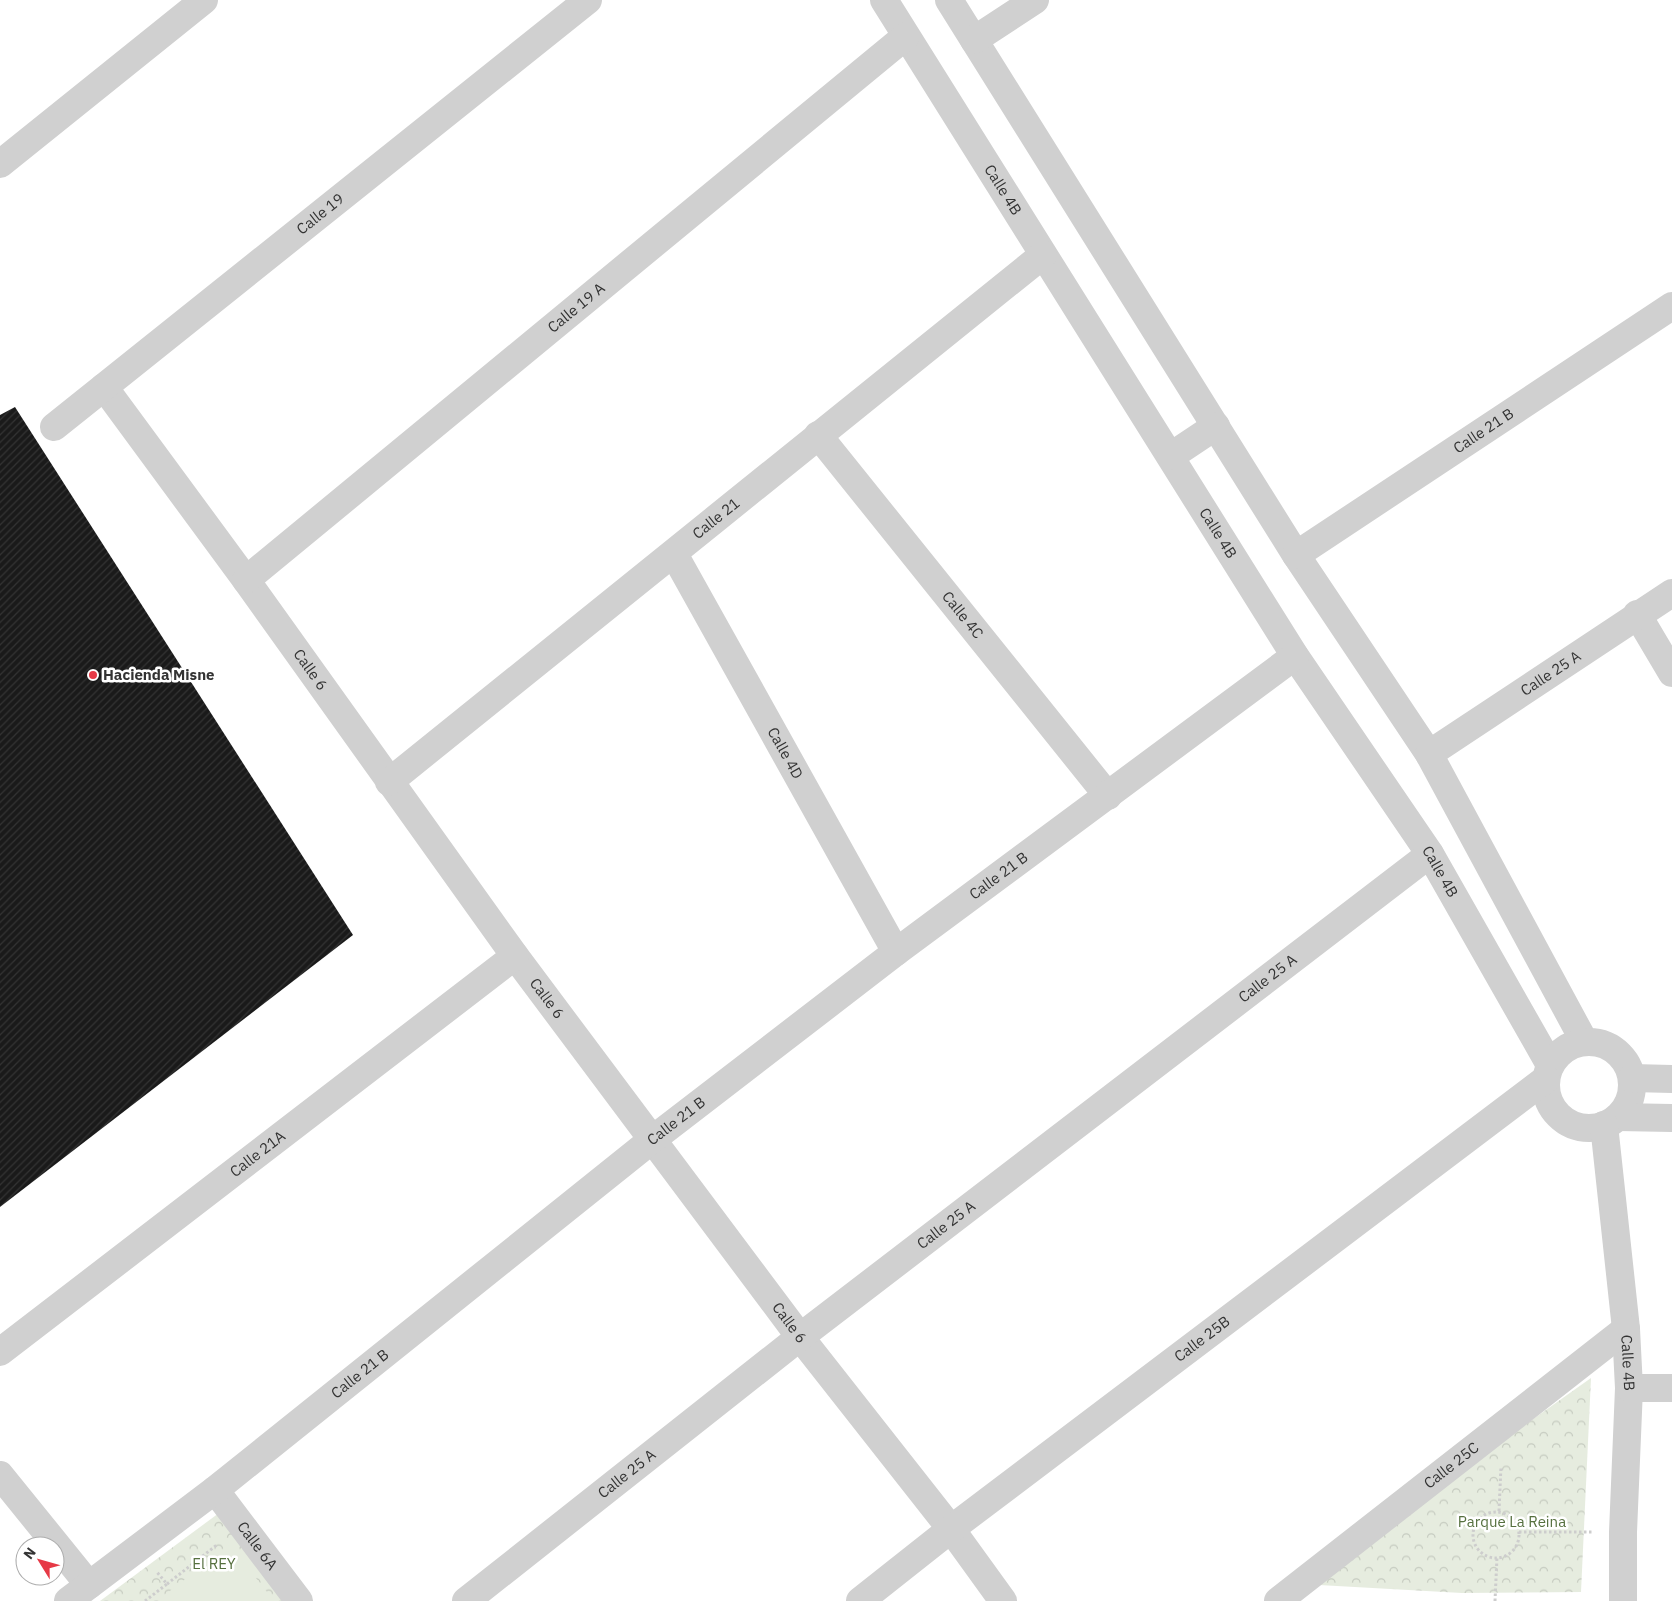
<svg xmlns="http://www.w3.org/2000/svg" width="1672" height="1601" viewBox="0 0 1672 1601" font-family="'IBM Plex Sans',sans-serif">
  <defs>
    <pattern id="park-crowns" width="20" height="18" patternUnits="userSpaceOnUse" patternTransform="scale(1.25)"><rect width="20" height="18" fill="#e6ecdf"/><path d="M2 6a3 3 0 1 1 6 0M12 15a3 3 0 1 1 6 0" fill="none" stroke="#c6cbc0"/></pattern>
    <pattern id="building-hatch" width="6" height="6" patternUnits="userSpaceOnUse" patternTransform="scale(1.25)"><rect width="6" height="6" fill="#1a1a1a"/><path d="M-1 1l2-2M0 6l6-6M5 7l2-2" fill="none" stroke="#333"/></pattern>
  </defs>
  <rect width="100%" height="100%" fill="#fff"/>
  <g fill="url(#park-crowns)">
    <path d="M1591,1378L1581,1592L1462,1593L1319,1585L1502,1441Z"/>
    <path d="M219,1513L290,1601H100Z"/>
  </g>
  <path fill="#e6ecdf" d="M230,1545L274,1601H165L162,1597Z"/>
  <path fill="url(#building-hatch)" d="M15,407L353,935L0,1207V415Z"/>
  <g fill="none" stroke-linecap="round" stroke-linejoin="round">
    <g stroke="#cdcdcd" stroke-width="3" stroke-dasharray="2.5 2.5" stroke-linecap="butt">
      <path d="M1499,1511L1501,1466"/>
      <circle cx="1496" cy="1535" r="23"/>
      <path d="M1519,1532H1594"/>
      <path d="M167,1584L218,1544"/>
      <path d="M145,1601L167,1584L156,1571"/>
      <path d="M1495,1601L1497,1557"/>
    </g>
    <g stroke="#d0d0d0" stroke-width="28">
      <path id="s1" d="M884,0L1295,656L1430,854L1550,1065"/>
      <path d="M949,0L1296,555L1429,754L1584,1041"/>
      <path d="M974,40L1035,0"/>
      <path d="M0,164L204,0"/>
      <path id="s2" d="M104,387L246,580L515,956L800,1337L951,1529L1003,1601"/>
      <path id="s3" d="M54,427L588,0"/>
      <path id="s4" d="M818,435L1108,796"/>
      <path d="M1171,456L1216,426"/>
      <path id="s5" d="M674,554L896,952"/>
      <path id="s6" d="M1296,555L1672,306"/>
      <path id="s7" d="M246,580L906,36"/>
      <path d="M1637,614L1672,673"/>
      <path id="s8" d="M1429,754L1672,593"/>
      <path id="s9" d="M389,782C608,607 824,430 1043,255"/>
      <circle cx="1589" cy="1085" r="43"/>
      <path d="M1632,1078L1672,1079"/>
      <path d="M1618,1117L1672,1118"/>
      <path id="s10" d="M1604,1125L1626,1329L1629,1388L1623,1532V1601"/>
      <path id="s11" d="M0,1352L515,956"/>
      <path d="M1629,1388H1672"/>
      <path d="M0,1475L89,1585"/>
      <path id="s12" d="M215,1490L299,1601"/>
      <path id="s13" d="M68,1601L215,1490L653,1139L896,952L1295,656"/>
      <path id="s14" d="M466,1601L800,1337L1430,854"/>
      <path id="s15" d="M860,1601L951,1529L1546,1079"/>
      <path id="s16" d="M1278,1601L1626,1329"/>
    </g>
  </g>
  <circle fill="#e63946" stroke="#fff" stroke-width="2" cx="93" cy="675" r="5"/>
  <g text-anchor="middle" stroke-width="5" stroke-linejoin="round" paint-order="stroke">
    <g font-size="15" fill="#333" stroke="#fff">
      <text dy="5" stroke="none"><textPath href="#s1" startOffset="224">Calle 4B</textPath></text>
      <text dy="5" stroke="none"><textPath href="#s3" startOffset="341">Calle 19</textPath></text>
      <text dy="5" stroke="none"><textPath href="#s7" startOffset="428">Calle 19 A</textPath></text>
      <text dy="5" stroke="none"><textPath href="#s6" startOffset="225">Calle 21 B</textPath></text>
      <text dy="5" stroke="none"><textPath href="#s9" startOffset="420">Calle 21</textPath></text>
      <text dy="5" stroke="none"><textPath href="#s1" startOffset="629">Calle 4B</textPath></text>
      <text dy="5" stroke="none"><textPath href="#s4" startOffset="231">Calle 4C</textPath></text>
      <text dy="5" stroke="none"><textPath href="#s2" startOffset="350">Calle 6</textPath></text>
      <text dy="5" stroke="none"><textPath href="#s8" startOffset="146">Calle 25 A</textPath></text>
      <text dy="5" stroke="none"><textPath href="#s5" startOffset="228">Calle 4D</textPath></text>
      <text dy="5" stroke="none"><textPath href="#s1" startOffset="1034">Calle 4B</textPath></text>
      <text dy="5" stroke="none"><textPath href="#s13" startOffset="1180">Calle 21 B</textPath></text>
      <text dy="5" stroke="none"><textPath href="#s14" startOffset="1015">Calle 25 A</textPath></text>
      <text dy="5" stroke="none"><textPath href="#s2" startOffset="755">Calle 6</textPath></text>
      <text dy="5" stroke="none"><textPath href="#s13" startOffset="775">Calle 21 B</textPath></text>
      <text dy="5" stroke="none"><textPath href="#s11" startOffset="325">Calle 21A</textPath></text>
      <text dy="5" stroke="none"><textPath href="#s14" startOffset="610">Calle 25 A</textPath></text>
      <text dy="5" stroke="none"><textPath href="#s2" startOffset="1160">Calle 6</textPath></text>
      <text dy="5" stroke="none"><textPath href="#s15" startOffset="431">Calle 25B</textPath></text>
      <text dy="5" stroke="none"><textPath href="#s10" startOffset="239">Calle 4B</textPath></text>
      <text dy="5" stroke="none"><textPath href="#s13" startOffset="370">Calle 21 B</textPath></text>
      <text dy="5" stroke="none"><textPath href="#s16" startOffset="220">Calle 25C</textPath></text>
      <text dy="5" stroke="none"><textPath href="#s14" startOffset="205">Calle 25 A</textPath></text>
      <text dy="5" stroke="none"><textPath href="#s12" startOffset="70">Calle 6A</textPath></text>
    </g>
    <g font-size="15" font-weight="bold" fill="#333" stroke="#fff" text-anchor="start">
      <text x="103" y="680">Hacienda Misne</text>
    </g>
    <g font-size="15" fill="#56703f" stroke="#fff">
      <text x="1512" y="1527">Parque La Reina</text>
      <text x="214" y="1569">El REY</text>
    </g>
  </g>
  <g transform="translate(40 1561) rotate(307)"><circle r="24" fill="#ffffff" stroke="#adadad"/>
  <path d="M0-4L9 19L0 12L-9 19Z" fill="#e63946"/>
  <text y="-8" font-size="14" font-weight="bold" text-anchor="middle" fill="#333333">N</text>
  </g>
</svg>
